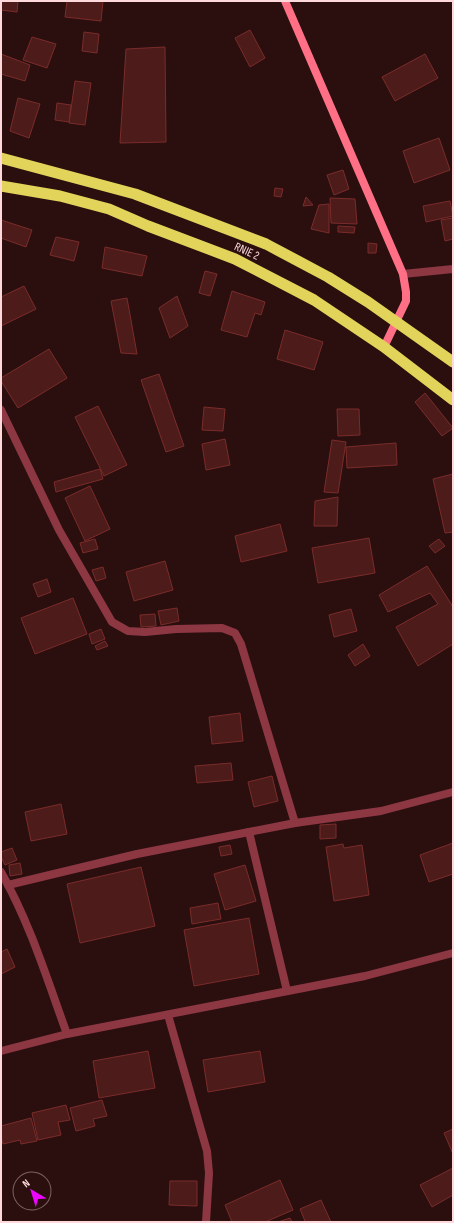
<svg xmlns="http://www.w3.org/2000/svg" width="454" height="1223" viewBox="0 0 454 1223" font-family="'Sofia Sans Condensed',sans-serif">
  <rect width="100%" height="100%" fill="#2b0f0f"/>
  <g fill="#4d1b1a" stroke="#7a2c2a">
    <path d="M1,1H18L17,12L1,10Z"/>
    <path d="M67,1H103L101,21L65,17Z"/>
    <path d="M250,30L265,58L250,67L235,38Z"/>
    <path d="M84,32L99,34L97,53L82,51Z"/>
    <path d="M32,37L56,44L47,68L23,60Z"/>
    <path d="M165,47L166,142L120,143L126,49Z"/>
    <path d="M1,54L30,65L25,81L1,74Z"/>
    <path d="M425,54L438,78L395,101L382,77Z"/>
    <path d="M75,81L91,83L85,125L69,123Z"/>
    <path d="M18,98L40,104L29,138L10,131Z"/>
    <path d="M57,103L71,105L69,122L55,120Z"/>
    <path d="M439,138L450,170L414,183L403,151Z"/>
    <path d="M343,170L349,189L334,195L327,175Z"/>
    <path d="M275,188L283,189L281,197L274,196Z"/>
    <path d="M306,197L313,205L303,206Z"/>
    <path d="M330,198L355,199L357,224L331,223Z"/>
    <path d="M450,201L453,216L426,222L423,206Z"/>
    <path d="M329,204V233L311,229L319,205Z"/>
    <path d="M453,218V239L445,241L441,220Z"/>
    <path d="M1,220L32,230L26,247L1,238Z"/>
    <path d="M338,226L355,227L354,233L338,232Z"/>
    <path d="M56,237L79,242L74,261L50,255Z"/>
    <path d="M368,243L377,244L376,253H368Z"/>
    <path d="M105,247L147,256L142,276L102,268Z"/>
    <path d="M205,271L217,274L210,296L199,293Z"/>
    <path d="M24,286L36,309L1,326V297Z"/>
    <path d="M232,291L265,302L261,315L255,313L247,337L221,330Z"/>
    <path d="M177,296L188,326L170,338L159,308Z"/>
    <path d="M127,298L137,354L121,353L111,301Z"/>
    <path d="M285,330L323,342L314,370L277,359Z"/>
    <path d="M49,349L67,378L18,408L1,381V378Z"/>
    <path d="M159,374L184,446L166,452L141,380Z"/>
    <path d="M425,393L453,428L442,436L415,402Z"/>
    <path d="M98,406L127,465L104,476L75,417Z"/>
    <path d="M204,407L225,409L223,431L202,430Z"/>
    <path d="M337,409H359L360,435L338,436Z"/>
    <path d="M225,439L230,465L206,470L202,444Z"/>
    <path d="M332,440L346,442L338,493L324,492Z"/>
    <path d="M396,443L397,465L347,468L346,447Z"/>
    <path d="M100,469L103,479L56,492L54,482Z"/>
    <path d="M453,474V532L445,533L433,479Z"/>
    <path d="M90,486L110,529L85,541L65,498Z"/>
    <path d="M338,497L337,526H314L315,501Z"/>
    <path d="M280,524L287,551L241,562L235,536Z"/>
    <path d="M369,538L375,573L318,583L312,548Z"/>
    <path d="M95,539L98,549L83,553L80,543Z"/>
    <path d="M439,539L445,546L435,553L429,546Z"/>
    <path d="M165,561L173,590L134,601L126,572Z"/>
    <path d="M427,566L453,607V644L418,666L396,627L438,604L430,593L388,612L379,595Z"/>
    <path d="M103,567L106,578L96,581L92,570Z"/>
    <path d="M47,579L51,592L38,597L33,584Z"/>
    <path d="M73,598L87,634L35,654L21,618Z"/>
    <path d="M177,608L179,621L161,625L158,611Z"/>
    <path d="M351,609L357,631L334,637L329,615Z"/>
    <path d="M155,614L156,626L141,627L140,615Z"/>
    <path d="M101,629L105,639L92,644L89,634Z"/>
    <path d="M105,641L108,646L97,650L95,646Z"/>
    <path d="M363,644L370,656L355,666L348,655Z"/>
    <path d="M240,713L243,741L212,744L209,717Z"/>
    <path d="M231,763L233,780L197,783L195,766Z"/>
    <path d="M272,776L278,801L254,807L248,782Z"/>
    <path d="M61,804L67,834L31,841L25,812Z"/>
    <path d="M336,824V838L320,839V825Z"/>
    <path d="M453,843V874L429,882L420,855Z"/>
    <path d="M343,844L344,848L362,845L369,895L334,901L326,847Z"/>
    <path d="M230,845L232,854L221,856L219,847Z"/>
    <path d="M12,848L17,860L5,865L1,857V852Z"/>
    <path d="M20,863L22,874L10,876L9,865Z"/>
    <path d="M245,865L256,901L225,910L214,874Z"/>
    <path d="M141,867L155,926L80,943L67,884Z"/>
    <path d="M218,903L221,919L192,924L190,908Z"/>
    <path d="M249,918L259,974L194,986L184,930Z"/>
    <path d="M7,949L15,967L1,974V952Z"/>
    <path d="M148,1051L155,1088L99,1098L93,1061Z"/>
    <path d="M260,1051L265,1082L208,1092L203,1060Z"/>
    <path d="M102,1100L107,1116L93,1119L95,1126L76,1131L70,1108Z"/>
    <path d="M66,1105L70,1120L58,1122L61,1135L38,1140L32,1113Z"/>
    <path d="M31,1118L37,1141L21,1144L20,1140L3,1144L1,1136V1126Z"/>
    <path d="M453,1129V1154L444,1133Z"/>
    <path d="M453,1168V1195L432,1207L420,1185Z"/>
    <path d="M280,1180L293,1210L265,1222H232L225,1205Z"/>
    <path d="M170,1181H197V1206L169,1205Z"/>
    <path d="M321,1200L331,1222H302L305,1221L300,1209Z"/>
    <path d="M290,1218L292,1222H278Z"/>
  </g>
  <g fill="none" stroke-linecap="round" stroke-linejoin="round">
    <g stroke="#8d3743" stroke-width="8">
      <path d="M403,274L453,269"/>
      <path d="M1,410L59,530L112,622L128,631L145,632L176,629L222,628L235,633L241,644L295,823"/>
      <path d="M249,832L287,991"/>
      <path d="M1,872C30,923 47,979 67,1034"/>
      <path d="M8,885L137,854L249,832L295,823L381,811L453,792"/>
      <path d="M168,1015L207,1151L209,1173L206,1222"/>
      <path d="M1,1051L67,1034L365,976L453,953"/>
    </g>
    <path stroke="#ff7086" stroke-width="8" d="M285,1L403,274L406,292V301L384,347"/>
    <g stroke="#e2d35a" stroke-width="11">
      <path d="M1,158L135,194L266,244L328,277L368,302L453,362"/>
      <path d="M1,186L60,196L109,209L148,226L235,259L314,300L384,347L453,400"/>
    </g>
  </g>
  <g text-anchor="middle" stroke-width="3.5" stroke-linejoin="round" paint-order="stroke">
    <g font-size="12" fill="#ffd9db" stroke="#2b0f0f">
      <text transform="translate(247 251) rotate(25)" y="4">RNIE 2</text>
    </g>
  </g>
  <rect width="454" height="1223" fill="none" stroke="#ffd9db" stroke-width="4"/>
  <g transform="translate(32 1191) rotate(322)"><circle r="19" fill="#2b0f0f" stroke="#806061"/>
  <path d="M0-3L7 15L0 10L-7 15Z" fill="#ec05ff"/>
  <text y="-6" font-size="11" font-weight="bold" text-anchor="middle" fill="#ffd9db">N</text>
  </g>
</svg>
